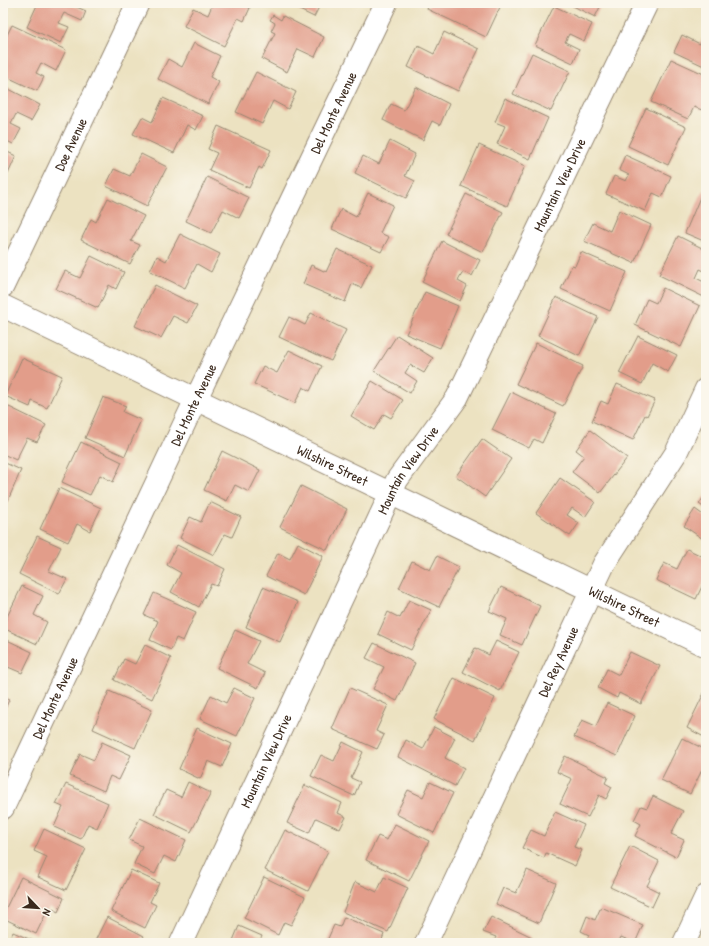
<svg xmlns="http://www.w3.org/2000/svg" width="709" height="946" viewBox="0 0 709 946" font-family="'Patrick Hand',sans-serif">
  <rect width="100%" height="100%" fill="#fbf7ec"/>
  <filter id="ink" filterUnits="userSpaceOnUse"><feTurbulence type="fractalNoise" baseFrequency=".025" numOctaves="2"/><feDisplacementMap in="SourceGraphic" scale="8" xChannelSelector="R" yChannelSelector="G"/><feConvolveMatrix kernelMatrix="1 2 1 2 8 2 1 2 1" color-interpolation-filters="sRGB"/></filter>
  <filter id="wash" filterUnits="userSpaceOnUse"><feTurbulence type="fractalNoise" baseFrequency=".012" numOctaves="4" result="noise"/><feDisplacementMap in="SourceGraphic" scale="16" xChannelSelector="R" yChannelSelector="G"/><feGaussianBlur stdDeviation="0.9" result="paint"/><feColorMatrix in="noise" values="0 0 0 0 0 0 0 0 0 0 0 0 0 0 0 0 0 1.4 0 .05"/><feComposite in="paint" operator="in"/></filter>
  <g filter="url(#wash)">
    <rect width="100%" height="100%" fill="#ece2c1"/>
    <g id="blocks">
      <g fill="#e29d8a">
        <path d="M38,3H73L72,5L86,11L82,21L64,13L59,23L69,27L61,43L27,27Z"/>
        <path d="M213,3H240L250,8L244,21L238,18L224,46L184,26L193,8L208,15Z"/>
        <path d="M285,3H321L314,17Z"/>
        <path d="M430,3H496L501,5L486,37L427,9Z"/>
        <path d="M567,3H602L595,17Z"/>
        <path d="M554,6L592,24L584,41L569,34L565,42L579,49L573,63L535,45Z"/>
        <path d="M273,15L281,20L283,16L324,37L315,57L298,49L287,72L262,59L275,33L271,31L275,23L270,20Z"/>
        <path d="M12,25L66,50L56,71L41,63L36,73L44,77L37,91L3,75V43Z"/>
        <path d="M706,31V67L674,52L682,35L700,44Z"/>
        <path d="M444,32L479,49L458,91L408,67L418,46L434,54Z"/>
        <path d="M194,43L220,56L210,77L219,82L208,104L158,79L168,59L182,67Z"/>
        <path d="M532,53L570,71L551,111L513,94Z"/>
        <path d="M671,59L706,75V101L702,110L694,107L688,119L651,102Z"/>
        <path d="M256,72L296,92L288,109L273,101L262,124L236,112Z"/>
        <path d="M3,86L40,105L31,121L16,114L11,124L21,129L13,144L3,139Z"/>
        <path d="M416,87L449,104L440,125L432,121L423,140L383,120L391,104L404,110Z"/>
        <path d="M163,98L203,116L196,130L187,125L174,153L133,134L142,117L152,122Z"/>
        <path d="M505,98L548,118L530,159L497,144L505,126L495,122Z"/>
        <path d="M646,108L686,127L668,165L628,146Z"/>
        <path d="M218,126L271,150L262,169L259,167L249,188L209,170L217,153L208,149Z"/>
        <path d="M390,141L415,154L405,176L415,181L406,198L355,173L363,156L379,164Z"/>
        <path d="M479,145L525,166L507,206L461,186Z"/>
        <path d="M3,150L16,156L8,174L3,172Z"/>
        <path d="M141,154L167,167L147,206L106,186L114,169L130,176Z"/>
        <path d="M625,155L671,176L662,197L653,193L645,211L606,194L614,176L626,181L629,175L619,170Z"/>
        <path d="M207,177L249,198L239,218L223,210L211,233L186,221Z"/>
        <path d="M703,190L706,192V242L685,233Z"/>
        <path d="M368,193L393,205L380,233L389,237L381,252L332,229L341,209L356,217Z"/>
        <path d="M466,194L503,212L483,252L446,234Z"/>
        <path d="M108,198L144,216L131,241L140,245L130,264L81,240L91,219L96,222Z"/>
        <path d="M619,210L651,225L634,263L584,241L593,223L610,231Z"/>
        <path d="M180,234L220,254L211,272L197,264L185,288L150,271L157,256L166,261Z"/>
        <path d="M678,236L706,250V272L700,269L696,278L706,283V298L659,275Z"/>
        <path d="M442,241L480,260L472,276L463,272L458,281L467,286L460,301L422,282Z"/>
        <path d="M337,249L372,265L361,288L352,284L345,302L303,284L311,265L326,272Z"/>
        <path d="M581,252L627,272L610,311L561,289L572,265L575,266Z"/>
        <path d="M91,256L124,272L116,289L109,285L98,308L56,289L65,271L80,278Z"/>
        <path d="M155,285L197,306L188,323L173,316L161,338L135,326Z"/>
        <path d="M663,288L700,306L681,347L635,325L647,299L656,303Z"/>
        <path d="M425,292L458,306L440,348L406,334Z"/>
        <path d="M556,297L598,317L579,356L538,336Z"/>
        <path d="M311,313L346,330L331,361L279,337L289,317L305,325Z"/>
        <path d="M397,335L433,358L424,373L410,365L405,373L417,381L410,393L374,371Z"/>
        <path d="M638,336L677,355L668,372L652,363L642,384L619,373Z"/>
        <path d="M536,343L583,366L563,406L516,384Z"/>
        <path d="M289,350L322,366L310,391L303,387L295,403L254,384L263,366L277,373Z"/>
        <path d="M22,358L62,376L47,408L32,401L30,407L5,396Z"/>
        <path d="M372,381L403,400L391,418L384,414L374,430L351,416Z"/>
        <path d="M617,384L655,400L647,416L645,415L633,440L592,421L601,401L608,404Z"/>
        <path d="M511,392L556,414L542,443L534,439L529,448L492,430Z"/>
        <path d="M103,397L126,406L123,412L141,420L125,456L85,438Z"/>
        <path d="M3,404L46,425L37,442L27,438L16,460L3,454Z"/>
        <path d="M590,430L627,458L600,493L572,472L584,456L576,450Z"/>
        <path d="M482,439L511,459L485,497L456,476Z"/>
        <path d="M81,442L122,462L113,482L100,475L90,495L62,482Z"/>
        <path d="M222,451L260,470L249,492L235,485L227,501L204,490Z"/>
        <path d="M3,462L21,470L3,512Z"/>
        <path d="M560,478L595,502L585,517L572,508L567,515L579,523L570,536L536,513Z"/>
        <path d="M301,486L347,509L327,550L280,527Z"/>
        <path d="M59,488L101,508L90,531L77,524L68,542L40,529Z"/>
        <path d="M706,494V509L699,504Z"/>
        <path d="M210,502L241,517L232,537L225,534L214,555L180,538L190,517L201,522Z"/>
        <path d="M695,509L706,517V541L684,526Z"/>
        <path d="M37,536L61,547L49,571L67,579L59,594L19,574Z"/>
        <path d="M298,543L323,556L304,595L266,576L278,553L290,559Z"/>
        <path d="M177,545L225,569L217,586L211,584L199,607L171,592L181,573L167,565Z"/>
        <path d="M687,549L706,558V578L696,599L656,580L664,563L677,569Z"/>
        <path d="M437,556L459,567L439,607L399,588L412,561L430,570Z"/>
        <path d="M22,586L43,596L34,615L47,622L37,644L3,628V625Z"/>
        <path d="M263,587L298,602L280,642L246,627Z"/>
        <path d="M501,587L540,606L522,645L500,635L507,619L489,611Z"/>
        <path d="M154,593L196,612L183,641L176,638L171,650L150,640L158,621L144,615Z"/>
        <path d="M409,600L431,610L411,650L378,634L388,612L400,618Z"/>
        <path d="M235,630L259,641L247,664L265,673L258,688L217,668Z"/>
        <path d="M3,638L32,652L22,673L8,667L3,676Z"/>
        <path d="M496,641L519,652L500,691L463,672L475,648L489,655Z"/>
        <path d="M374,643L415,663L397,701L373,689L384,667L366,658Z"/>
        <path d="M145,645L171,658L152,699L114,680L124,659L135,664Z"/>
        <path d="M630,652L660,666L641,704L619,693L617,698L598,688L607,669L619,675Z"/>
        <path d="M454,678L495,698L475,740L434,719Z"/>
        <path d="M234,688L255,698L237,736L200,719L211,695L226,703Z"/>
        <path d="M350,688L388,705L376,731L384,735L377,749L332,729Z"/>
        <path d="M706,689V738L687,728Z"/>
        <path d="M109,691L152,710L135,748L93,729Z"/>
        <path d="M3,697L9,700L3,713Z"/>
        <path d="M607,703L635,716L617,756L574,737L582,720L596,726Z"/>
        <path d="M434,727L455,738L445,758L464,768L455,786L398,757L406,740L423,749Z"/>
        <path d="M197,728L232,744L222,767L208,761L200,779L179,769Z"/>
        <path d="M682,738L706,750V772L702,770L690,794L661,780Z"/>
        <path d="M102,742L131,755L119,780L110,776L104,791L70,776L80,754L94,760Z"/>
        <path d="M343,742L363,752L351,778L360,782L354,796L311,776L321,755L334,761Z"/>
        <path d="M565,756L608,777L605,783L612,787L606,799L599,795L588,817L560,804L572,779L557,772Z"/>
        <path d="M188,782L211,793L191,832L154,814L166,790L181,797Z"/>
        <path d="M430,782L453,793L434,833L396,814L408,790L423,797Z"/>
        <path d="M66,784L108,803L97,828L88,824L81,839L54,827L63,807L56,804Z"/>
        <path d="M305,785L342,803L338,813L346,817L340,829L316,818L309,833L287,823Z"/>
        <path d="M653,796L683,811L671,834L684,840L676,857L635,836L641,824L634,820L641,806L647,808Z"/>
        <path d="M555,812L584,825L574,847L582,850L575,866L546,853L544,858L522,848L531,830L544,836Z"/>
        <path d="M140,818L186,840L176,862L164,856L155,874L134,864L142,846L129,840Z"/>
        <path d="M395,824L429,841L409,881L366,860L378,836L387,840Z"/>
        <path d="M44,829L86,849L66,890L38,877L47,857L34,851Z"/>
        <path d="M285,830L328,851L308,891L265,870Z"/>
        <path d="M630,846L659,861L647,886L659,892L652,907L610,887Z"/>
        <path d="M131,870L159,883L150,902L156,905L145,928L111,911Z"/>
        <path d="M527,870L556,883L539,923L496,904L503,888L516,893Z"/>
        <path d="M21,877L64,898L58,912L49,907L36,934L3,918V914Z"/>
        <path d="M264,877L305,897L291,925L284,922L278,935L244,918Z"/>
        <path d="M384,877L408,888L388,932L343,912L355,882L377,892Z"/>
        <path d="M601,907L643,925L635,943L621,937L618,943H585L589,935L581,931L587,916L595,920Z"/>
        <path d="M107,917L144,936L140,943H94Z"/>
        <path d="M344,917L384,934L381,943H326L334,925L340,927Z"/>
        <path d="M491,917L532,937L529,943H493L496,937L483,932Z"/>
        <path d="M239,926L262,936L259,943H232Z"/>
        <path d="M13,932L38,943H8Z"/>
      </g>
    </g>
  </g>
  <g filter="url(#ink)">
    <use href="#blocks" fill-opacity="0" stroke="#948670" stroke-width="1"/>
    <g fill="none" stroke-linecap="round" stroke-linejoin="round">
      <g stroke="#948670" stroke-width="24">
        <g id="minor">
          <path id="s1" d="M3,286L138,3"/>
          <path id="s2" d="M3,306L706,646"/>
          <path id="s3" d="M3,808L196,399L386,3"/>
          <path id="s4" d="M181,943L397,480L457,398L647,3"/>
          <path id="s5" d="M426,943L604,564L676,453L706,389"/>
          <path d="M684,943L706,896"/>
        </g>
      </g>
      <use href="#minor" stroke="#fff" stroke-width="22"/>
    </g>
  </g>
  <g text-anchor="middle" stroke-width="3" stroke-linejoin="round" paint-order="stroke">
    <g font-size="14" fill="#3b2a1e" stroke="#fbf7ec">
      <text dy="5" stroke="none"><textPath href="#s3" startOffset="770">Del Monte Avenue</textPath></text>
      <text dy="5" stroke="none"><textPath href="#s1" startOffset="157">Doe Avenue</textPath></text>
      <text dy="5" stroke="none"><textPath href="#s4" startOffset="849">Mountain View Drive</textPath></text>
      <text dy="5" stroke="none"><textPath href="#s3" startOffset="446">Del Monte Avenue</textPath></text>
      <text dy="5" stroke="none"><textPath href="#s2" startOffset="366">Wilshire Street</textPath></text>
      <text dy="5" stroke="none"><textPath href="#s4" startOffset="525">Mountain View Drive</textPath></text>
      <text dy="5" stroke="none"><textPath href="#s2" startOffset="690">Wilshire Street</textPath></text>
      <text dy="5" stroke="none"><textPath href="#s5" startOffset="311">Del Rey Avenue</textPath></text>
      <text dy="5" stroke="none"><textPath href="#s3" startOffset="122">Del Monte Avenue</textPath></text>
      <text dy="5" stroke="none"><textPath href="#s4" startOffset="201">Mountain View Drive</textPath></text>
    </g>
  </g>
  <rect width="709" height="946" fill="none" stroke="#fbf7ec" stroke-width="16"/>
  <g transform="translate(38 908) rotate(115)" stroke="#fbf7ec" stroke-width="3" paint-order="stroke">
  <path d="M0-3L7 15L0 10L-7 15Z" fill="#3b2a1e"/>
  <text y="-6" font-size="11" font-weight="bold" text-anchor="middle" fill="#3b2a1e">N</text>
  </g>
</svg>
